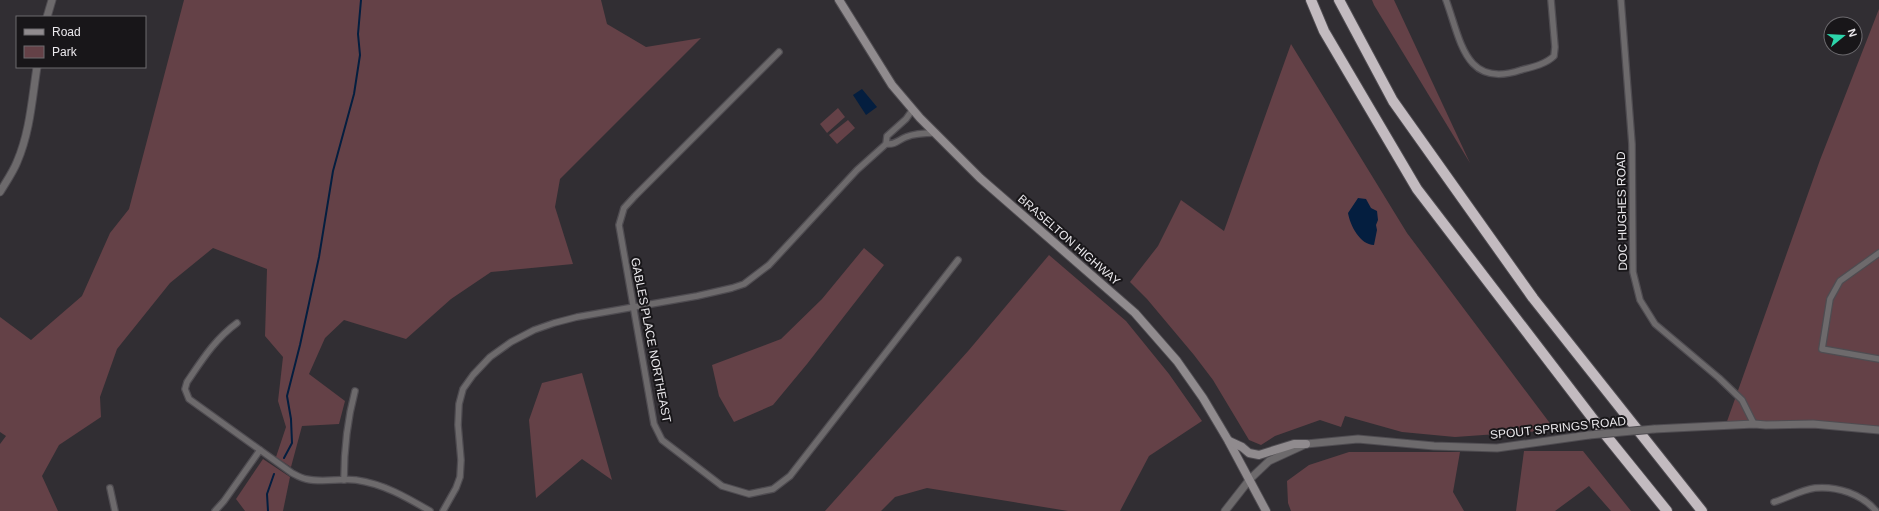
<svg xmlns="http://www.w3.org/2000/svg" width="1879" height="511" viewBox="0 0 1879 511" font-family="Arial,sans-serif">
  <rect width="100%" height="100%" fill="#312e33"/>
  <g fill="#644147">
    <path d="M184,0H601L607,24L646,47L701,38L560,179L555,207L573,264L491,272L451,299L406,339L344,320L325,338L309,374L345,401L339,424L302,426L291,467L276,457L286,427L278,401L283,357L265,336L267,269L213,248L170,283L117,349L100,397L101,417L59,445L42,476L58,511H0V444L6,436L0,432V317L31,340L82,296L110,233L129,209Z"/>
    <path d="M1372,0H1394L1470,163L1374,5Z"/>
    <path d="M1879,9V431L1854,429L1725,427L1820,160Z"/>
    <path d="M1291,44L1407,233L1555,430L1455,437L1402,432L1345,416L1341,427L1320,420L1275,436L1261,445L1249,440L1213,380L1194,355L1147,299L1130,282L1158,246L1181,200L1224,231Z"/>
    <path d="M838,108L845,117L827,133L820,124Z"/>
    <path d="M848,120L855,128L837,144L829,135Z"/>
    <path d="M864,248L884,265L807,364L773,405L734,422L719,396L712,365L781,339L822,299Z"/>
    <path d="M1049,255L1126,321L1169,374L1202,421L1149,456L1120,511H1068L927,488L895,497L881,511H825L969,350Z"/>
    <path d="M582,373L612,480L582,459L536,498L529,420L542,383Z"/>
    <path d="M1524,451H1583L1631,511H1611L1589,486L1555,511H1516Z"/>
    <path d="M1349,452H1460L1453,492L1464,511H1291L1288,503L1287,481L1309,465Z"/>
    <path d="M263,459L290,477L283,511H245L236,499Z"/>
  </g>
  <g fill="#041e3f">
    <path d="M862,89L877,107L866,115L853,95Z"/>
    <path d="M1358,198L1366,199L1371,208L1377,211L1378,220L1376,225L1377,230L1374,245C1360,245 1350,225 1348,213Z"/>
  </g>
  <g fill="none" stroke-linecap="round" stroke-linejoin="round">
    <g stroke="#041e3f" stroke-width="2">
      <path d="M284,458L292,443L291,419L287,396L300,345L319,257L333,171L354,94L360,55L358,34L361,0"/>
      <path d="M268,511L267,494L274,474"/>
    </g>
    <g stroke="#4f4c51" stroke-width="8">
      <g id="minor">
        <path d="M1446,0C1461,41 1465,89 1521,70C1533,67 1546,64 1554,56L1555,47L1551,0"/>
        <path d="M1621,0L1632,144L1633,272L1640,300L1655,324L1719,378L1742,400L1754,424"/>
        <path d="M779,52L635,196L624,208L619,225L654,424L662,440L722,486L749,494L773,489L790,476L958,260"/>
        <path d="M886,144C896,145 898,140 906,137C915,133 926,133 936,133"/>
        <path d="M1879,253L1840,281L1830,299L1822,349L1879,359"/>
        <path d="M237,323C215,339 202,360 187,382L185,389L189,399L292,473C296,475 301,478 306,479C323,483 340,478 356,480C384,484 406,497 430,511"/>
        <path d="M344,480C344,449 347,421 355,391"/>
        <path d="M110,488L115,511"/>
        <path d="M1774,502C1787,498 1801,490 1815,488C1837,486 1862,494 1876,511"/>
        <path d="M215,511L224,501L260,450"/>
        <path d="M443,511L456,488L460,477L461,460L458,425L459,404L463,389L473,375L490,357L511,342L534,330L554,323L577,317L697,296L732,288L744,284L769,265L857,170L886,144L887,136L906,119L913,109"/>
      </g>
    </g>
    <g stroke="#4f4c51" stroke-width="9">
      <g id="tertiary">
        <path d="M47,17L52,0"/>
        <path d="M0,192C6,182 13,172 17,162C30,132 32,99 37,67"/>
        <path d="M1654,429L1754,424L1766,425L1813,424L1879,430"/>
        <path d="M1225,511L1250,479L1269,461L1306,444L1358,439L1434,446L1497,448L1589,435"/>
      </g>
    </g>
    <g stroke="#4f4c51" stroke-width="10">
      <g id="secondary">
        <path d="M839,0L892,85L920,118L980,178L1135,313L1177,361L1203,398L1228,440L1266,511"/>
        <path d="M1229,441L1242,447L1249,453L1259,455L1294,444H1306"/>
      </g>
    </g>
    <g stroke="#4f4c51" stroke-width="12">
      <g id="motorway">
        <path d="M1311,0L1324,31L1417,189L1600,428L1667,511"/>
        <path d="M1339,0L1393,101L1533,298L1702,511"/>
      </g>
    </g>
    <use href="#minor" stroke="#6d6a6c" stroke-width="5.5"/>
    <use href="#tertiary" stroke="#6d6a6c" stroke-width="7"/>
    <use href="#secondary" stroke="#908b8e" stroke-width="8"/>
    <use href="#motorway" stroke="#c3bbc0" stroke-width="10"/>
    <g stroke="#4f4c51" stroke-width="9" stroke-linecap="butt">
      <path id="tertiary-bridge" d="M1589,435L1654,429"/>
    </g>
    <use href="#tertiary-bridge" stroke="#6d6a6c" stroke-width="7"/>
  </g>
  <g text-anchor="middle" stroke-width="4" stroke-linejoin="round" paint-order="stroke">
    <g font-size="12" fill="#ebe9ed" stroke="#181619">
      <text transform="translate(1622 211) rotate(-91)" y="4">DOC HUGHES ROAD</text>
      <text transform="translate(1069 240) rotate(41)" y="4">BRASELTON HIGHWAY</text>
      <text transform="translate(651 340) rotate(79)" y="4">GABLES PLACE NORTHEAST</text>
      <text transform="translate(1558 428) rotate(-6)" y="4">SPOUT SPRINGS ROAD</text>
    </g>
  </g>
  <rect x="16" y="16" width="130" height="52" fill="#181619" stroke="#6c6a6e"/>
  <rect x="24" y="29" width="20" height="6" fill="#908b8e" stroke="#6c6a6e"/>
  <text x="52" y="36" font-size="12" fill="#ebe9ed">Road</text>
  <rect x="24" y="46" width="20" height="12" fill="#644147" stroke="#6c6a6e"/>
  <text x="52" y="56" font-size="12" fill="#ebe9ed">Park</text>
  <g transform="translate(1843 36) rotate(72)"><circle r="19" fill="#181619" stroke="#6c6a6e"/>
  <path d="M0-3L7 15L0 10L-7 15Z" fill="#2dd5ab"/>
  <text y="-6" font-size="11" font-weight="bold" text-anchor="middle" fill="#ebe9ed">N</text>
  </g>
</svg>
